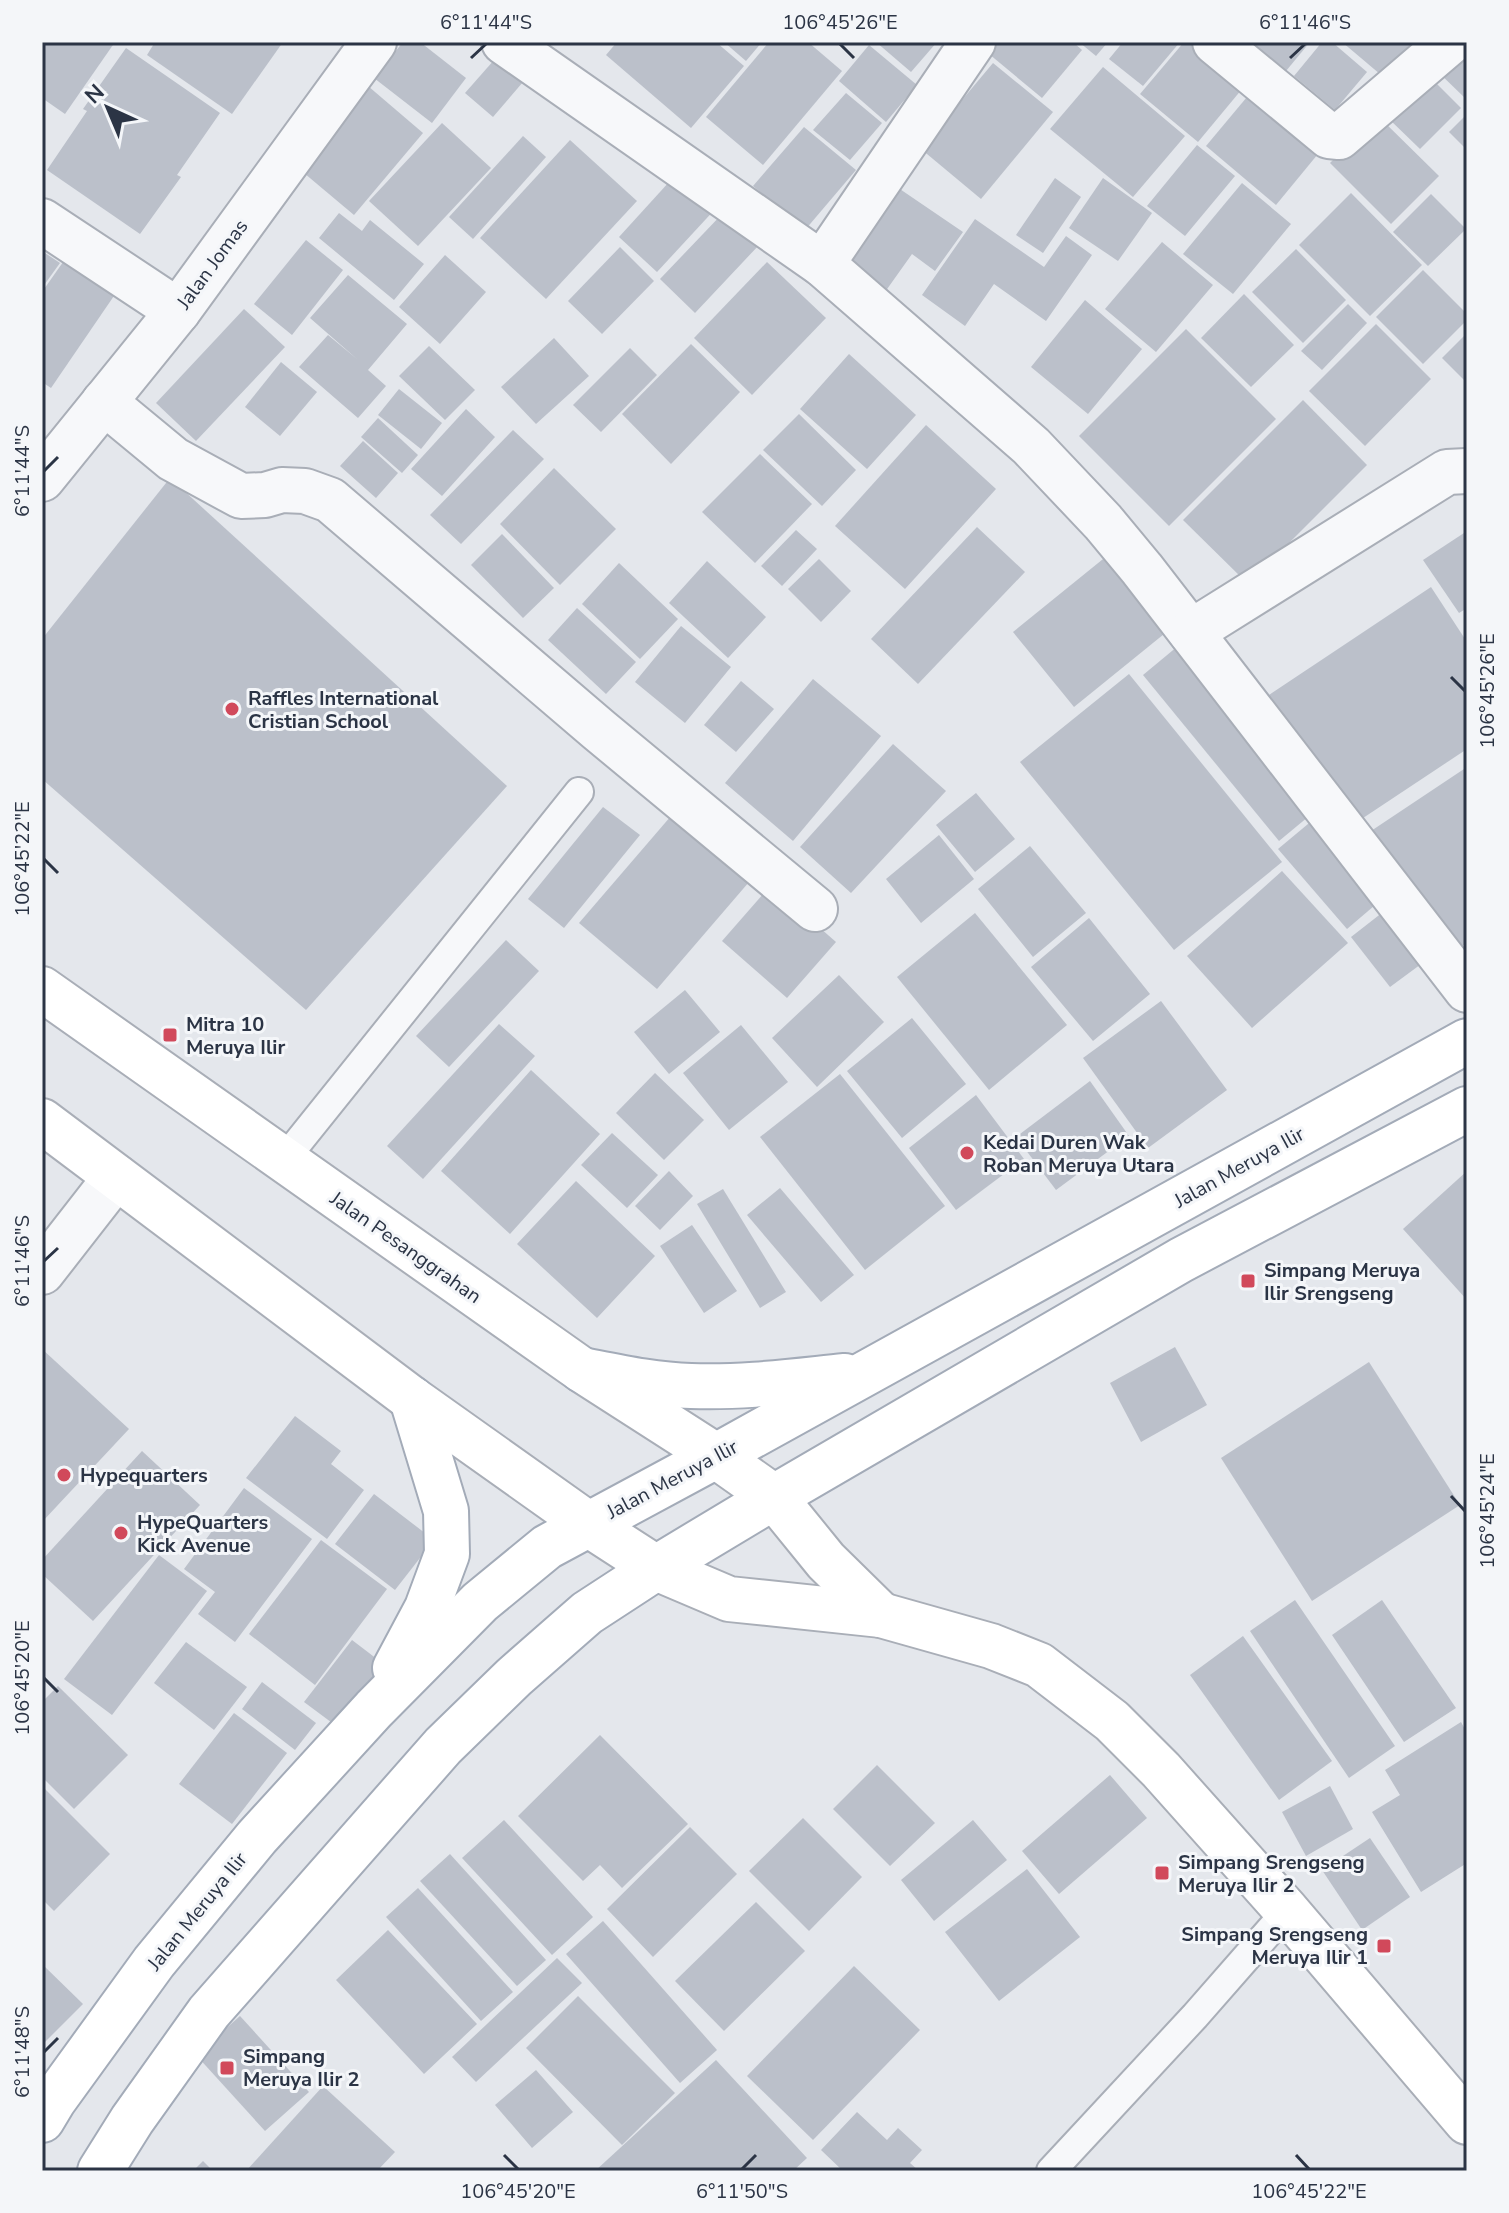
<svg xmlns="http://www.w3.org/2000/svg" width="1509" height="2213" viewBox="0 0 1509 2213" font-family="'Nunito Sans',sans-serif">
  <rect width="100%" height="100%" fill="#e4e7ec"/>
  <g fill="#bbc0ca">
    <path d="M42,42H115L65,114L42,98Z"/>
    <path d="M155,42H283L232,114L147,55Z"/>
    <path d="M403,42H420L466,78L432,123L374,78Z"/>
    <path d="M617,42H716L744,66L691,128L606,55Z"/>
    <path d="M724,42H762L746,61Z"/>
    <path d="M769,42H808L842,71L763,165L706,117Z"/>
    <path d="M876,42H937L911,72Z"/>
    <path d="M988,42H1073L1082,50L1042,98L983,49Z"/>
    <path d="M1079,42H1108L1096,56Z"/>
    <path d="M1123,42H1180L1143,86L1109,59Z"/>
    <path d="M1184,42H1210L1252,77L1198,142L1140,94Z"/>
    <path d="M1251,42H1310L1286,71Z"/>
    <path d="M1322,42H1332L1367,72L1335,110L1294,76Z"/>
    <path d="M1342,42H1429L1393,85Z"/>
    <path d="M1467,42V100L1433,67Z"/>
    <path d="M869,45L917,85L886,122L839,81Z"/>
    <path d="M126,48L220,113L177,175L181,177L140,234L47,170L87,111L83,109Z"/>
    <path d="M502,51L529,75L493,117L465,93Z"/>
    <path d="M993,63L1053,112L981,199L921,149Z"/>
    <path d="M1103,67L1185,136L1133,197L1050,129Z"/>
    <path d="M1428,75L1461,108L1420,149L1386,116Z"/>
    <path d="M1257,85L1327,143L1276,205L1206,146Z"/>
    <path d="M368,86L423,133L354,215L298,168Z"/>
    <path d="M846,93L882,123L850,160L813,130Z"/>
    <path d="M1467,114V150L1449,132Z"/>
    <path d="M1378,116L1439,176L1391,224L1330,163Z"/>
    <path d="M442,123L491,168L418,246L369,201Z"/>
    <path d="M804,127L856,170L805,230L753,186Z"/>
    <path d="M523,136L546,157L473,239L449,217Z"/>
    <path d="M570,140L637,201L546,299L480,238Z"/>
    <path d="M1197,145L1235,176L1185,236L1147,206Z"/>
    <path d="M680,170L718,206L657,272L619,237Z"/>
    <path d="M1055,178L1081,197L1043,253L1016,235Z"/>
    <path d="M1103,178L1152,213L1118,261L1069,228Z"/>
    <path d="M891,183L963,232L935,271L912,254L880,299L832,266Z"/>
    <path d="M1242,183L1291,224L1233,294L1183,254Z"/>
    <path d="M1351,193L1422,265L1370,316L1299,245Z"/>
    <path d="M1431,194L1466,229L1428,266L1393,232Z"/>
    <path d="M724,212L759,245L695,313L660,279Z"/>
    <path d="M339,213L362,231L370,220L424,264L394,300L319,238Z"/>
    <path d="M975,219L1044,267L1066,236L1092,255L1046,321L994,284L965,326L922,295Z"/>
    <path d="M306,240L343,270L292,335L254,304Z"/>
    <path d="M1162,242L1213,285L1156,352L1105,309Z"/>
    <path d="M620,247L654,281L602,334L568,301Z"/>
    <path d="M1296,249L1346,300L1303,343L1252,292Z"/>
    <path d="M42,251L60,263L42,288Z"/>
    <path d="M68,255L118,290L51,388L42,382V292Z"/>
    <path d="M445,255L486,292L440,344L399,307Z"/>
    <path d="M767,262L826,318L752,395L694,338Z"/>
    <path d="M1423,270L1467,314V320L1423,364L1376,317Z"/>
    <path d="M348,275L407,324L368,370L386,386L358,418L299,367L328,335L357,359L310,318Z"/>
    <path d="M1244,294L1294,345L1251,387L1201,338Z"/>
    <path d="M1085,300L1142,349L1088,414L1031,367Z"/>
    <path d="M1348,304L1367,323L1322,370L1301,351Z"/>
    <path d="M244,309L285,347L196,441L156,403Z"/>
    <path d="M1376,324L1431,379L1365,446L1309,391Z"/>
    <path d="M1186,329L1276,419L1169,526L1079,436Z"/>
    <path d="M1467,333V383L1442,358Z"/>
    <path d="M554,338L589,376L536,424L501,387Z"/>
    <path d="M691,344L740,392L671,464L622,414Z"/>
    <path d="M429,346L475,390L445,420L399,376Z"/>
    <path d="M630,348L657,375L601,432L573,405Z"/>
    <path d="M849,354L916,415L867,469L800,409Z"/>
    <path d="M281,362L317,392L280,436L245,407Z"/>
    <path d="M399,389L442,423L421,449L378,415Z"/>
    <path d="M1303,400L1367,465L1248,584L1183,520Z"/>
    <path d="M466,409L495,437L442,496L411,469Z"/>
    <path d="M799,414L856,470L822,506L763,450Z"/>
    <path d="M378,418L418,455L402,473L361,437Z"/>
    <path d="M926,425L996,489L905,589L835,526Z"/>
    <path d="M513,430L544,459L461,544L430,515Z"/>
    <path d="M363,441L398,473L376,498L340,466Z"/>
    <path d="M760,454L812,504L755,563L702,512Z"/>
    <path d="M554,468L616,529L560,585L500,524Z"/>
    <path d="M170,478L507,786L306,1010L42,779V639Z"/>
    <path d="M977,527L1025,572L918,684L871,639Z"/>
    <path d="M796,530L817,549L782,586L761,566Z"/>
    <path d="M1467,531V608L1459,613L1423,560Z"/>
    <path d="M502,534L554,588L523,618L471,565Z"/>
    <path d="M1108,555L1169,630L1074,707L1013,632Z"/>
    <path d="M819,559L851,591L821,622L788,589Z"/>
    <path d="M707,561L766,617L728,658L669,603Z"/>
    <path d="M619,563L678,619L640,659L582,604Z"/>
    <path d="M1431,587L1467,642V749L1348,828L1263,699Z"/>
    <path d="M577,608L636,662L606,694L548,640Z"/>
    <path d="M681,626L731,667L685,723L635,682Z"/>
    <path d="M1184,641L1320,807L1279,841L1143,675Z"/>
    <path d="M1129,674L1282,862L1174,950L1020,762Z"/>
    <path d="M813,679L881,736L793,841L725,783Z"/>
    <path d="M741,681L774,709L736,752L704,725Z"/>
    <path d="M893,744L946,791L851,893L800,847Z"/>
    <path d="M1467,767V943L1448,956L1368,833Z"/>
    <path d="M976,793L1015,839L975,872L936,825Z"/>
    <path d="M603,807L640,835L564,928L528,899Z"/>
    <path d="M1320,814L1388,894L1347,929L1278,849Z"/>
    <path d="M671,816L749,882L657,989L579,923Z"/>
    <path d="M939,835L974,879L921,923L886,879Z"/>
    <path d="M1030,846L1086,913L1033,957L978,889Z"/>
    <path d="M1282,871L1348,943L1252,1028L1187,956Z"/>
    <path d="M771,885L836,942L787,998L722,941Z"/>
    <path d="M1392,905L1432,956L1390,987L1351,937Z"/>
    <path d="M975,913L1067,1025L989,1090L897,977Z"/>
    <path d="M1089,918L1150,994L1093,1041L1031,967Z"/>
    <path d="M506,940L539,971L449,1067L416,1036Z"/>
    <path d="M839,975L884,1022L817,1087L772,1038Z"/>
    <path d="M685,990L720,1032L669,1074L634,1032Z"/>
    <path d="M1161,1001L1227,1090L1148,1148L1083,1058Z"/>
    <path d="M912,1018L966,1084L902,1138L847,1071Z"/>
    <path d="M499,1024L535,1056L423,1179L387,1146Z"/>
    <path d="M741,1025L788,1082L729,1130L683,1073Z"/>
    <path d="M531,1070L600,1134L510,1234L441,1171Z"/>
    <path d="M655,1073L704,1120L664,1160L616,1113Z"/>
    <path d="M840,1074L945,1206L865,1270L760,1137Z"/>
    <path d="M1090,1081L1129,1136L1056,1190L1016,1137Z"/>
    <path d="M976,1095L1024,1159L956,1210L909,1148Z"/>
    <path d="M612,1133L658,1175L627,1208L581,1165Z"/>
    <path d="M669,1171L693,1196L660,1230L635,1206Z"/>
    <path d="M1467,1171V1300L1403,1229Z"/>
    <path d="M576,1181L655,1256L597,1318L517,1244Z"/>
    <path d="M780,1188L854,1275L821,1302L747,1215Z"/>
    <path d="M723,1189L786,1292L760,1308L697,1204Z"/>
    <path d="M692,1225L737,1291L704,1313L660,1246Z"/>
    <path d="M1175,1347L1207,1405L1141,1442L1110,1383Z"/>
    <path d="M42,1349L129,1429L42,1522Z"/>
    <path d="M1369,1362L1460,1505L1312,1601L1221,1458Z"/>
    <path d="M295,1416L341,1451L331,1464L364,1490L327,1539L246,1478Z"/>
    <path d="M142,1451L200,1505L93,1621L42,1574V1560Z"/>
    <path d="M244,1488L312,1539L235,1642L198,1614L215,1592L184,1569Z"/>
    <path d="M374,1494L434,1540L395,1590L335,1544Z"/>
    <path d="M321,1540L387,1589L315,1685L249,1634Z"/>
    <path d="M159,1555L207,1591L112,1715L64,1679Z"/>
    <path d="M1295,1600L1395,1746L1349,1778L1250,1631Z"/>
    <path d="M1382,1600L1456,1708L1404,1742L1332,1635Z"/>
    <path d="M1243,1636L1332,1761L1279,1800L1190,1675Z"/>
    <path d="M352,1640L390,1669L343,1731L304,1702Z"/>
    <path d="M186,1642L247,1687L214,1730L154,1683Z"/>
    <path d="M262,1682L316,1723L295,1750L242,1709Z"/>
    <path d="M58,1686L128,1755L74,1809L42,1777V1702Z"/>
    <path d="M234,1713L287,1753L232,1824L179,1784Z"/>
    <path d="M1461,1722L1467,1733V1863L1421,1892L1372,1812L1400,1795L1385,1770Z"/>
    <path d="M600,1735L688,1824L622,1888L600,1865L583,1881L518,1816Z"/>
    <path d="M877,1765L935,1823L890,1866L833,1809Z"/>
    <path d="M1110,1775L1147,1818L1059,1894L1022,1851Z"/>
    <path d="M42,1786L110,1854L54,1911L42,1899Z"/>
    <path d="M1330,1786L1353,1829L1306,1856L1282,1812Z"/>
    <path d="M803,1818L862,1877L809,1931L749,1871Z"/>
    <path d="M504,1820L593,1917L552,1955L462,1858Z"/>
    <path d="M973,1820L1007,1860L934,1921L901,1880Z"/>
    <path d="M690,1827L737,1874L653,1957L607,1909Z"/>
    <path d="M1370,1838L1410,1897L1362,1930L1322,1870Z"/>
    <path d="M450,1854L546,1960L517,1986L420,1881Z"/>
    <path d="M1027,1869L1080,1937L999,2001L945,1932Z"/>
    <path d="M418,1888L513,1992L481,2021L386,1917Z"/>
    <path d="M756,1902L805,1951L724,2031L675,1981Z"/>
    <path d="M603,1921L717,2050L680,2083L566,1954Z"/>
    <path d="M388,1930L477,2024L424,2074L336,1980Z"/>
    <path d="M557,1958L582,1983L476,2082L452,2057Z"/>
    <path d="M42,1964L83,2004L42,2045Z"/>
    <path d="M854,1966L920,2030L813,2140L747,2076Z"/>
    <path d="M578,1996L675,2093L622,2145L526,2048Z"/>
    <path d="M240,2016L309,2092L265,2131L196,2055Z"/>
    <path d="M716,2060L807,2158L793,2171H595Z"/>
    <path d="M536,2070L573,2112L532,2148L495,2105Z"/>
    <path d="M323,2086L395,2152L377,2171H246Z"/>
    <path d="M857,2112L887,2140L898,2128L922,2150L910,2163L919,2171H843L821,2150Z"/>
    <path d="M203,2161L213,2171H193Z"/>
  </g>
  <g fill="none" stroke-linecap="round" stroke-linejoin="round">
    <g stroke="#a9aeb7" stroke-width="32">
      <g id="lane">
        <path d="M283,1161L579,792"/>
        <path d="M1051,2171L1195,2016L1287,1911"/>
      </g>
    </g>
    <g stroke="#a9aeb7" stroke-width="48">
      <g id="street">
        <path d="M504,42L822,264L1031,446L1103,522L1142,569L1467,990"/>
        <path d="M1215,42L1329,136L1339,137L1450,42"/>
        <path d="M42,221L178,311"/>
        <path d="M822,264L973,42"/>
        <path d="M104,402L173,459L241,496L265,495L282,490L305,491L330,500L599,730L815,909"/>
        <path d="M42,479L178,311L374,42"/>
        <path d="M1191,632L1447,472L1467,471"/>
        <path d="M42,1272L116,1177"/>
      </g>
    </g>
    <g stroke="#a9aeb7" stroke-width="48">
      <g id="secondary">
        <path d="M42,989L582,1370L716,1456L774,1497L826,1561L881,1615"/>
        <path d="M42,1121L412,1399L588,1524L656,1568L729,1599L881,1615L991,1646L1039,1665L1112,1721L1161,1770L1287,1911L1467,2122"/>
      </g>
    </g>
    <g stroke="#a3abb8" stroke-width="48">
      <g id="primary">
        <path d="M582,1370C618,1377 654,1385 691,1386C743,1388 794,1381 845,1376"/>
        <path d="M395,1668L427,1608L447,1554L446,1511L412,1399"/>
        <path d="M42,2120L54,2100L154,1962L257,1837L374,1709L480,1602L547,1547L716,1456L1467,1041"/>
        <path d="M100,2171L132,2120L209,2012L443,1746L514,1677L587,1613L656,1568L774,1497L1181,1260L1467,1109"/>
      </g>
    </g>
    <use href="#lane" stroke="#f7f8fa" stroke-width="28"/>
    <use href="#street" stroke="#f7f8fa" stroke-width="44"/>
    <use href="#secondary" stroke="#fff" stroke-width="44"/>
    <use href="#primary" stroke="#fff" stroke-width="44"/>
  </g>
  <path fill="none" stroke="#2b3445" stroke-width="3" d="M840,44L854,58M471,58L486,44M1290,58L1305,44M44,471L58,457M1451,677L1465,691M44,859L58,873M44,1261L58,1248M1451,1496L1465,1511M44,1678L58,1692M44,2052L58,2038M504,2155L518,2169M1296,2155L1309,2169M742,2169L756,2155"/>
  <g fill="#d1495b" stroke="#f4f6f9" stroke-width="3">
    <circle cx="232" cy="709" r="8"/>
    <rect x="162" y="1027" width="16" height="16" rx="4"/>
    <circle cx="967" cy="1153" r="8"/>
    <rect x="1240" y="1273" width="16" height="16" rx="4"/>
    <circle cx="64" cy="1475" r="8"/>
    <circle cx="121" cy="1533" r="8"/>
    <rect x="1154" y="1865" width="16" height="16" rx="4"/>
    <rect x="1376" y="1938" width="16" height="16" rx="4"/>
    <rect x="219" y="2060" width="16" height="16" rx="4"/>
  </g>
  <g text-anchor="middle" stroke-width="6" stroke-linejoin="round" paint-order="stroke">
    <g font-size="20" fill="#2b3445" stroke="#f4f6f9">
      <text transform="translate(212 264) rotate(-54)" y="7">Jalan Jomas</text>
      <text transform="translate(1239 1167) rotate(-29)" y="7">Jalan Meruya Ilir</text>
      <text transform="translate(406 1247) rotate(35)" y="7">Jalan Pesanggrahan</text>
      <text transform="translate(672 1479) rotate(-28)" y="7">Jalan Meruya Ilir</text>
      <text transform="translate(197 1911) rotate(-51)" y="7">Jalan Meruya Ilir</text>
    </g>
    <g font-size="20" font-weight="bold" fill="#2b3445" stroke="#f4f6f9" text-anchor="start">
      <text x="248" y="705">Raffles International<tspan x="248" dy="23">Cristian School</tspan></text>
      <text x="186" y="1031">Mitra 10<tspan x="186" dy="23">Meruya Ilir</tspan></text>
      <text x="983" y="1149">Kedai Duren Wak<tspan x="983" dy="23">Roban Meruya Utara</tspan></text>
      <text x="1264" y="1277">Simpang Meruya<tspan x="1264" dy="23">Ilir Srengseng</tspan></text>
      <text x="80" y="1482">Hypequarters</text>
      <text x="137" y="1529">HypeQuarters<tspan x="137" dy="23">Kick Avenue</tspan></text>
      <text x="1178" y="1869">Simpang Srengseng<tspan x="1178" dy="23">Meruya Ilir 2</tspan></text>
      <text x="1368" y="1941" text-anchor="end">Simpang Srengseng<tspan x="1368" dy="23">Meruya Ilir 1</tspan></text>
      <text x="243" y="2063">Simpang<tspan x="243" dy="23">Meruya Ilir 2</tspan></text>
    </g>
  </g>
  <rect width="1509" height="2213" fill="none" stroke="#f4f6f9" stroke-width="88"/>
  <g transform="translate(108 108) rotate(316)" stroke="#f4f6f9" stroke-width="6" paint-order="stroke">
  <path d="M0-6L14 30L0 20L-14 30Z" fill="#2b3445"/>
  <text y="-12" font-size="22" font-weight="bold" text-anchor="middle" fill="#2b3445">N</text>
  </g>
  <rect x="44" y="44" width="1421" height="2125" fill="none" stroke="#2b3445" stroke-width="3"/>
  <g font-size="20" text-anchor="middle" fill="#2b3445">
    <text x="486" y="29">6°11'44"S</text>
    <text x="840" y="29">106°45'26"E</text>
    <text x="1305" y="29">6°11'46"S</text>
    <text transform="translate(22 471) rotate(-90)" y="7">6°11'44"S</text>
    <text transform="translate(1487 691) rotate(-90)" y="7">106°45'26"E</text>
    <text transform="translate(22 859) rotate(-90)" y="7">106°45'22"E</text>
    <text transform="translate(22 1261) rotate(-90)" y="7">6°11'46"S</text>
    <text transform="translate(1487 1511) rotate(-90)" y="7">106°45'24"E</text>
    <text transform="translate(22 1678) rotate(-90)" y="7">106°45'20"E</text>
    <text transform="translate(22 2052) rotate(-90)" y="7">6°11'48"S</text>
    <text x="518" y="2198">106°45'20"E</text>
    <text x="742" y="2198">6°11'50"S</text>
    <text x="1309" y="2198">106°45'22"E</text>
  </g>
</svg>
